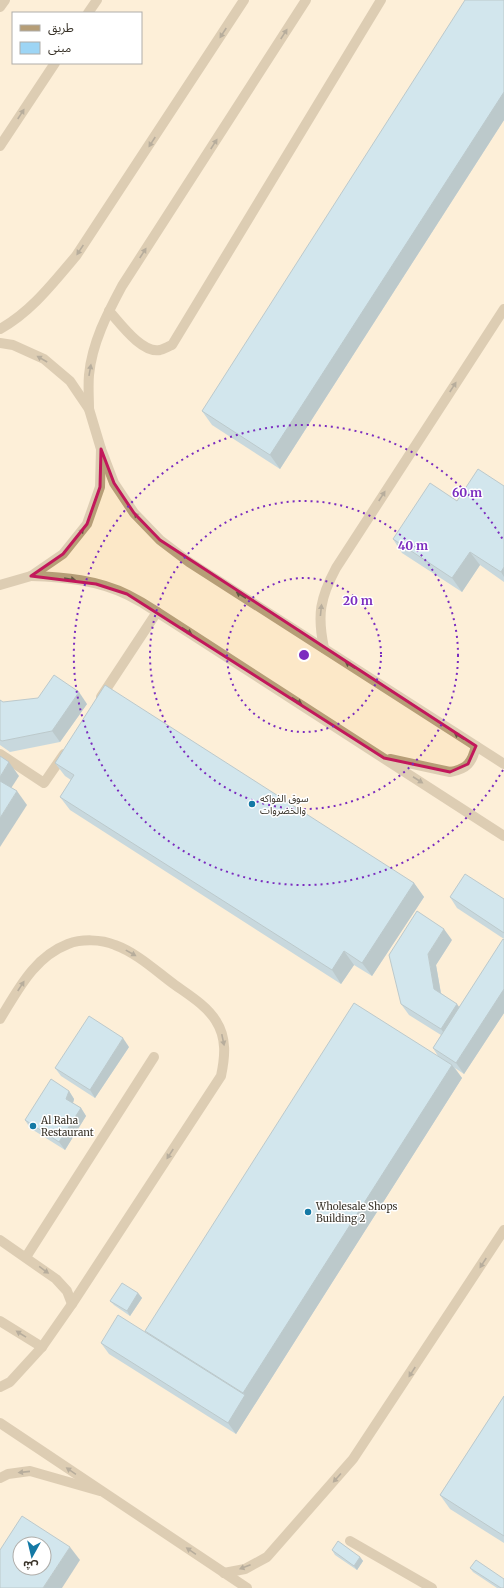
<svg xmlns="http://www.w3.org/2000/svg" width="504" height="1588" viewBox="0 0 504 1588" font-family="Merriweather,'Noto Sans Arabic',serif">
  <rect width="100%" height="100%" fill="#fef4e5"/>
  <path fill="#fce8c8" fill-rule="evenodd" d="M0,0H504V1588H0ZM13,13H141V63H13ZM20,1544H44V1568H20Z"/>
  <g fill="none" stroke-linecap="round" stroke-linejoin="round">
    <g stroke="#b69e77" stroke-width="10">
      <path d="M0,7L5,0"/>
      <path d="M88,13L97,0"/>
      <path d="M0,146L55,63"/>
      <path d="M109,311C120,323 142,354 160,350C164,349 169,346 172,345L381,0"/>
      <path d="M324,648C317,615 320,598 336,568L504,309"/>
      <path d="M101,697L157,612"/>
      <path d="M0,754L44,783L64,754"/>
      <path d="M0,1019C18,990 34,957 68,944C81,939 101,939 115,945C137,953 156,971 175,985C189,995 207,1006 216,1021C227,1038 225,1057 221,1076L72,1304L42,1347L10,1382L0,1387"/>
      <path d="M0,1240L56,1279L67,1291L72,1304"/>
      <path d="M26,1257L154,1057"/>
      <path d="M0,1321L42,1347"/>
      <path d="M0,1478L8,1474L30,1471L100,1491"/>
      <path d="M350,1541L432,1588"/>
    </g>
    <g stroke="#b69e77" stroke-width="10">
      <path d="M0,329C31,312 53,283 76,256L244,0"/>
      <path d="M0,343L13,345L44,359L70,381L89,409L101,449L100,487L87,524L63,554L31,576L0,585"/>
      <path d="M89,409C89,398 88,386 89,375C92,343 107,314 122,286L306,0"/>
      <path d="M101,449L114,483L134,513L160,540L189,562L504,764"/>
      <path d="M31,576C64,577 98,580 128,595C138,600 148,606 157,612L504,836"/>
      <path d="M390,759L450,772C467,769 472,763 476,746"/>
      <path d="M0,1423L247,1588"/>
      <path d="M224,1573L245,1569L267,1557L353,1459L504,1230"/>
    </g>
  </g>
  <g fill="#87b7d3">
    <path d="M504,0V120L280,469L212,425L202,411Z"/>
    <path d="M504,486V582L480,565L462,592L402,553L393,539L457,501Z"/>
    <path d="M0,700L3,702L87,704L60,742L10,752L0,745Z"/>
    <path d="M55,763L414,883L424,897L372,976L354,965L341,984L70,810L60,797L71,780L65,776Z"/>
    <path d="M450,897L504,899V939L457,908Z"/>
    <path d="M452,940L436,965L441,993L459,1007L504,940V1013L464,1074L455,1068L462,1078L236,1434L109,1354L101,1343L147,1333L145,1331L438,1056L433,1048L441,1035L409,1015L401,1004Z"/>
    <path d="M129,1047L95,1098L61,1076L55,1068Z"/>
    <path d="M69,1091L74,1099L73,1103L81,1108L86,1116L65,1150L30,1128L25,1120Z"/>
    <path d="M138,1293L142,1298L130,1316L114,1305L110,1301Z"/>
    <path d="M504,1396V1543L450,1509L440,1495Z"/>
    <path d="M332,1550L360,1557L363,1561L357,1570L335,1555Z"/>
    <path d="M470,1568L504,1588H497L473,1572Z"/>
  </g>
  <g fill="#6e95ac">
    <path d="M504,92V120L280,469L270,455Z"/>
    <path d="M470,552L480,565L462,592L452,578Z"/>
    <path d="M504,567V577L501,572Z"/>
    <path d="M79,692L87,704L60,742L52,731Z"/>
    <path d="M9,762L19,776L8,793L0,782V777Z"/>
    <path d="M17,791L27,805L0,847V818Z"/>
    <path d="M414,883L424,897L372,976L362,963Z"/>
    <path d="M444,929L452,940L436,965L442,1000L434,989L428,954Z"/>
    <path d="M344,951L354,965L341,984L332,970Z"/>
    <path d="M504,989V1013L464,1074L456,1063Z"/>
    <path d="M457,1004L465,1015L449,1040L441,1029Z"/>
    <path d="M123,1038L129,1047L95,1098L90,1090Z"/>
    <path d="M452,1065L462,1078L236,1434L228,1423L245,1395L243,1393Z"/>
    <path d="M69,1091L74,1099L72,1107L66,1099Z"/>
    <path d="M81,1108L86,1116L65,1150L59,1142Z"/>
    <path d="M138,1293L142,1298L130,1316L127,1311Z"/>
    <path d="M70,1547L80,1560L62,1588H43Z"/>
    <path d="M360,1557L363,1561L357,1570L354,1566Z"/>
  </g>
  <g fill="#9dd5f5" stroke="#6e95ac" fill-rule="evenodd">
    <path d="M465,0H504V92L270,455L202,411Z"/>
    <path d="M478,469L504,486V567L501,572L470,552L452,578L393,539L430,483L457,501Z"/>
    <path d="M54,675L79,692L52,731L2,741L0,740V700L3,702L38,698Z"/>
    <path d="M105,685L414,883L362,963L344,951L332,970L60,797L74,775L55,763Z"/>
    <path d="M0,756L9,762L0,777Z"/>
    <path d="M0,781L17,791L0,818Z"/>
    <path d="M465,874L504,899V933L450,897Z"/>
    <path d="M417,911L444,929L428,954L434,989L457,1004L441,1029L401,1004L389,955Z"/>
    <path d="M503,939L504,940V989L456,1063L433,1048Z"/>
    <path d="M354,1003L452,1065L243,1393L145,1331Z"/>
    <path d="M89,1016L123,1038L90,1090L55,1068Z"/>
    <path d="M51,1079L69,1091L66,1099L81,1108L59,1142L25,1120Z"/>
    <path d="M122,1283L138,1293L127,1311L110,1301Z"/>
    <path d="M118,1315L245,1395L228,1423L101,1343Z"/>
    <path d="M504,1396V1536L440,1495Z"/>
    <path d="M22,1516L70,1547L43,1588H0V1550ZM20,1544H44V1568H20Z"/>
    <path d="M338,1541L360,1557L354,1566L332,1550Z"/>
    <path d="M476,1560L504,1579V1588H501L470,1568Z"/>
  </g>
  <defs><path id="oneway-solid" d="M-6-.8H1V-3.2L6.5 0L1 3.2V.8H-6Z"/></defs>
  <g fill="#635743">
    <use href="#oneway-solid" transform="translate(223 33) rotate(123)"/>
    <use href="#oneway-solid" transform="translate(284 34) rotate(-57)"/>
    <use href="#oneway-solid" transform="translate(21 114) rotate(-57)"/>
    <use href="#oneway-solid" transform="translate(152 142) rotate(123)"/>
    <use href="#oneway-solid" transform="translate(214 144) rotate(-57)"/>
    <use href="#oneway-solid" transform="translate(80 250) rotate(124)"/>
    <use href="#oneway-solid" transform="translate(143 253) rotate(-57)"/>
    <use href="#oneway-solid" transform="translate(42 359) rotate(-150)"/>
    <use href="#oneway-solid" transform="translate(90 370) rotate(-80)"/>
    <use href="#oneway-solid" transform="translate(453 387) rotate(-57)"/>
    <use href="#oneway-solid" transform="translate(382 496) rotate(-57)"/>
    <use href="#oneway-solid" transform="translate(138 517) rotate(-132)"/>
    <use href="#oneway-solid" transform="translate(80 533) rotate(-52)"/>
    <use href="#oneway-solid" transform="translate(70 579) rotate(10)"/>
    <use href="#oneway-solid" transform="translate(241 595) rotate(-147)"/>
    <use href="#oneway-solid" transform="translate(321 610) rotate(-84)"/>
    <use href="#oneway-solid" transform="translate(187 631) rotate(33)"/>
    <use href="#oneway-solid" transform="translate(350 665) rotate(-147)"/>
    <use href="#oneway-solid" transform="translate(297 701) rotate(33)"/>
    <use href="#oneway-solid" transform="translate(459 736) rotate(-147)"/>
    <use href="#oneway-solid" transform="translate(418 780) rotate(33)"/>
    <use href="#oneway-solid" transform="translate(131 953) rotate(29)"/>
    <use href="#oneway-solid" transform="translate(21 986) rotate(-57)"/>
    <use href="#oneway-solid" transform="translate(223 1040) rotate(78)"/>
    <use href="#oneway-solid" transform="translate(170 1154) rotate(123)"/>
    <use href="#oneway-solid" transform="translate(483 1263) rotate(123)"/>
    <use href="#oneway-solid" transform="translate(44 1270) rotate(36)"/>
    <use href="#oneway-solid" transform="translate(21 1334) rotate(-148)"/>
    <use href="#oneway-solid" transform="translate(412 1372) rotate(123)"/>
    <use href="#oneway-solid" transform="translate(71 1471) rotate(-146)"/>
    <use href="#oneway-solid" transform="translate(24 1472) rotate(174)"/>
    <use href="#oneway-solid" transform="translate(337 1478) rotate(132)"/>
    <use href="#oneway-solid" transform="translate(191 1551) rotate(-146)"/>
    <use href="#oneway-solid" transform="translate(245 1567) rotate(159)"/>
  </g>
  <path d="M0 0H504V1588H0ZM101,449L114,483L134,513L160,540L476,746L468,764L450,772L384,758L127,594L96,584L31,576L63,554L87,524L100,487Z" fill="#fef4e5" fill-opacity=".55" fill-rule="evenodd"/>
  <path fill="none" stroke="#c2185b" stroke-width="3" stroke-linejoin="round" d="M101,449L114,483L134,513L160,540L476,746L468,764L450,772L384,758L127,594L96,584L31,576L63,554L87,524L100,487Z"/>
  <g fill="none" stroke="#7b2cbf" stroke-width="2" stroke-dasharray="2 4">
    <circle cx="304" cy="655" r="77"/>
    <circle cx="304" cy="655" r="154"/>
    <path d="M503 770A230 230 0 1 1 503 540"/>
  </g>
  <g fill="#1479a5" stroke="#fff" stroke-width="1.5">
    <circle cx="252" cy="804" r="4"/>
    <circle cx="33" cy="1126" r="4"/>
    <circle cx="308" cy="1212" r="4"/>
  </g>
  <g text-anchor="middle" stroke-width="3" stroke-linejoin="round" paint-order="stroke">
    <g font-size="10" fill="#373127" stroke="#fff" text-anchor="start">
      <text x="260" y="802">سوق الفواكه<tspan x="260" dy="12">والخضروات</tspan></text>
      <text x="41" y="1124">Al Raha<tspan x="41" dy="12">Restaurant</tspan></text>
      <text x="316" y="1210">Wholesale Shops<tspan x="316" dy="12">Building 2</tspan></text>
    </g>
  </g>
  <circle cx="304" cy="655" r="6" fill="#7b2cbf" stroke="#fff" stroke-width="2"/>
  <g font-size="12" text-anchor="middle" font-weight="bold" fill="#7b2cbf" stroke="#fff" stroke-width="3" stroke-linejoin="round" paint-order="stroke">
    <text x="467" y="497">60 m</text>
    <text x="413" y="550">40 m</text>
    <text x="358" y="605">20 m</text>
  </g>
  <rect x="12" y="12" width="130" height="52" fill="#ffffff" stroke="#afada9"/>
  <rect x="20" y="25" width="20" height="6" fill="#b69e77" stroke="#afada9"/>
  <text x="48" y="32" font-size="12" fill="#373127">طريق</text>
  <rect x="20" y="42" width="20" height="12" fill="#9dd5f5" stroke="#afada9"/>
  <text x="48" y="52" font-size="12" fill="#373127">مبنى</text>
  <g transform="translate(32 1556) rotate(188)"><circle r="19" fill="#ffffff" stroke="#afada9"/>
  <path d="M0-3L7 15L0 10L-7 15Z" fill="#1479a5"/>
  <text y="-6" font-size="11" font-weight="bold" text-anchor="middle" fill="#373127">ش</text>
  </g>
</svg>
